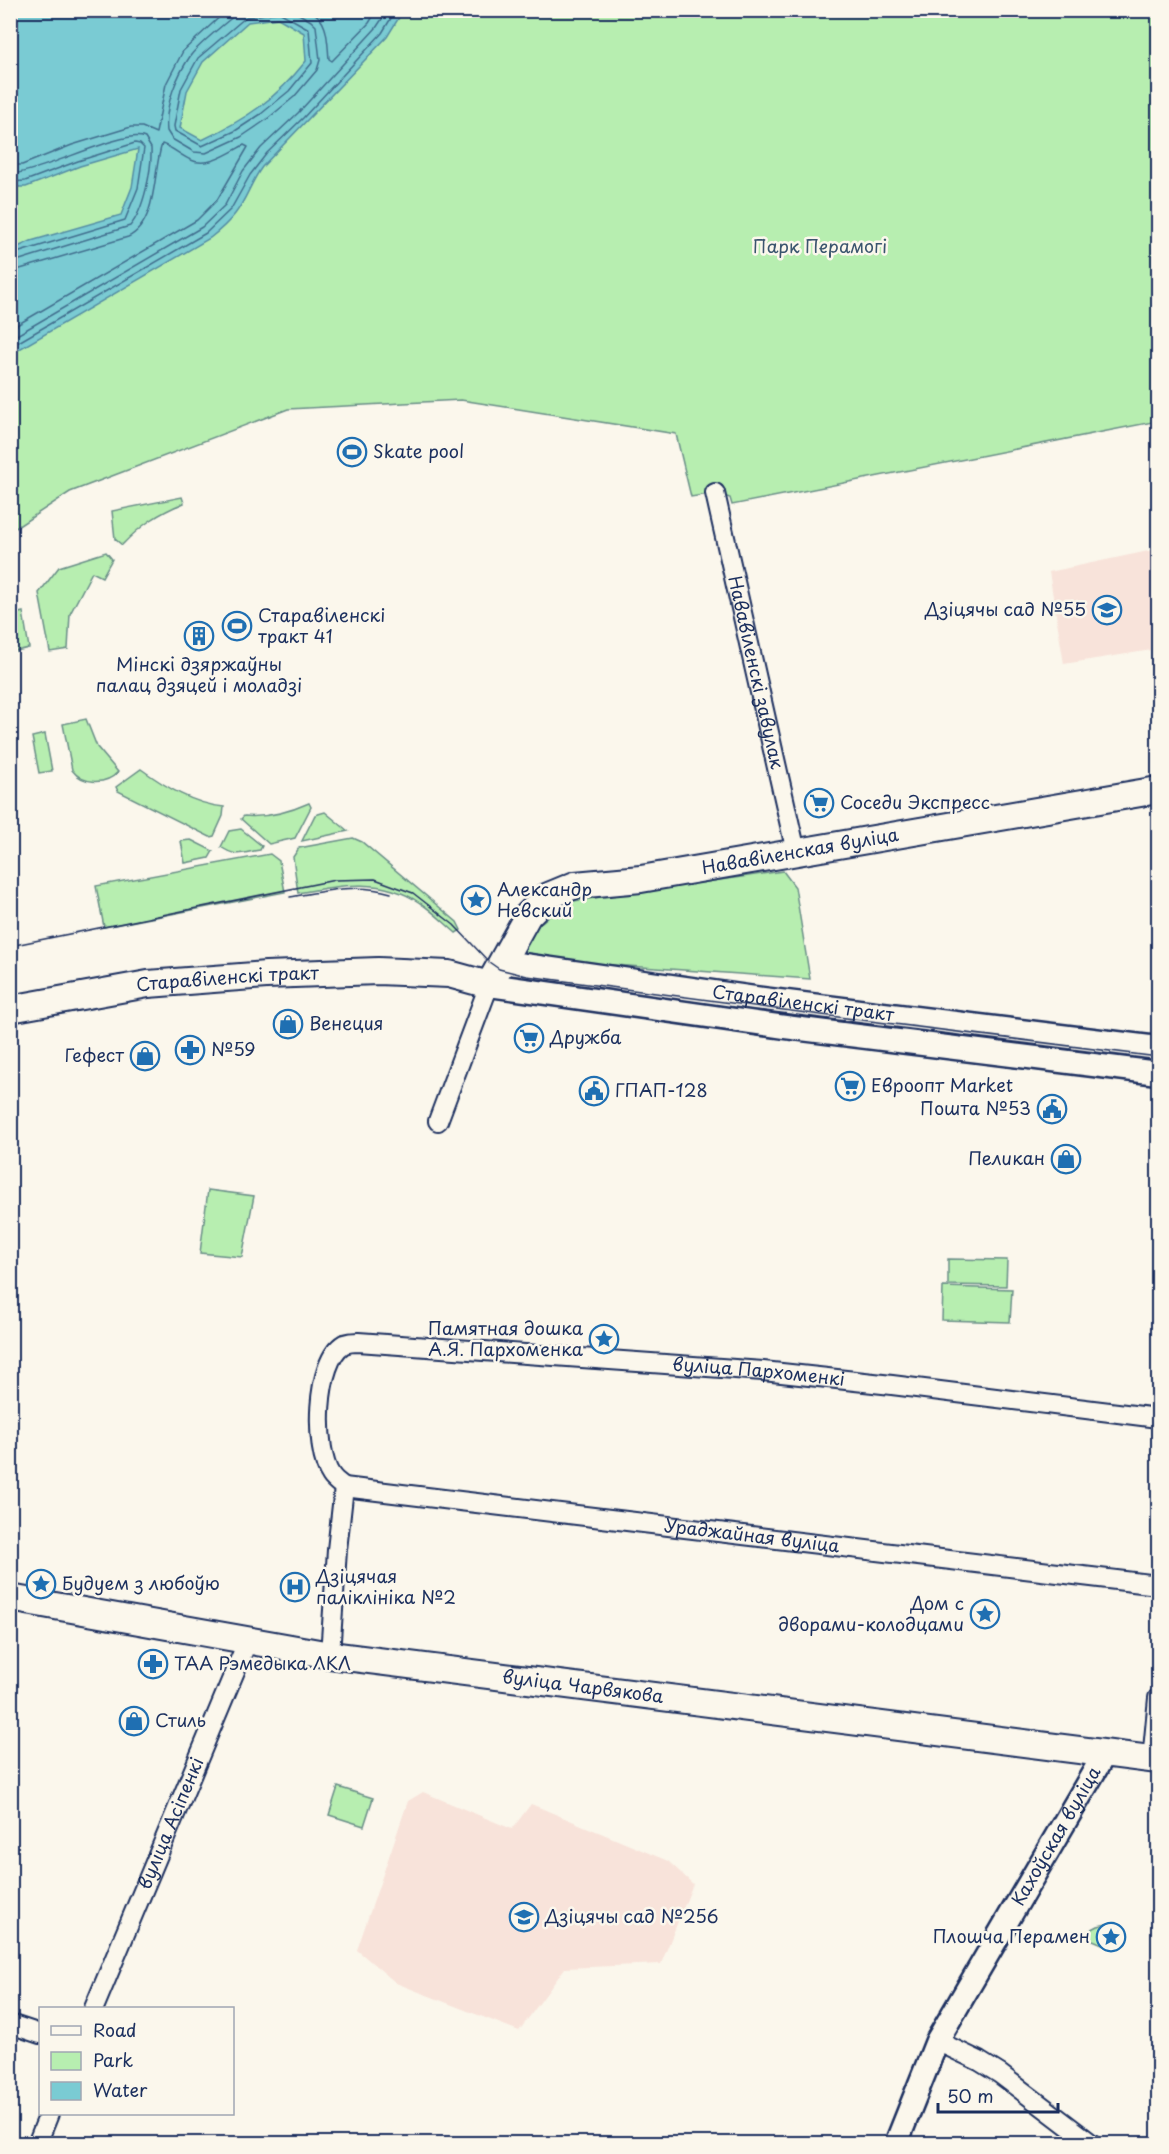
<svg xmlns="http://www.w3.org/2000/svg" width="1169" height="2154" viewBox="0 0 1169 2154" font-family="'Playpen Sans',sans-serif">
  <rect width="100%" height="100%" fill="#fbf7ec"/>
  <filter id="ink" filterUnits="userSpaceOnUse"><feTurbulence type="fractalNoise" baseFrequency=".0167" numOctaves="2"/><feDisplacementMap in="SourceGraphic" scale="12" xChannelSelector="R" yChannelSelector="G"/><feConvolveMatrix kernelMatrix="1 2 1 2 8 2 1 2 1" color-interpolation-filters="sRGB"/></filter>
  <g filter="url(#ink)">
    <g fill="#f8e3da">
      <path d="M1158,549V649L1064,664L1049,572Z"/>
      <path d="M423,1792L512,1829L531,1804L668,1861L693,1884L661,1964L565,1968L519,2031L396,1983L357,1950L408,1801Z"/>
    </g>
    <g fill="#b7eeb0" stroke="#698e87" stroke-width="1.5">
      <path d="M11,11H1158V421L732,505L730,498L715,493L691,497L676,434L461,400L288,409L70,492L11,531Z"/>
      <path d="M182,497L184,503C159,513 141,525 122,545L115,539L112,511Z"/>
      <path d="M106,552L112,559L102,577L92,572L70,614L68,649L50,652L39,593L59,567Z"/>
      <path d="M23,612L29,648L16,651L11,615Z"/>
      <path d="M86,719L97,747L118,772C106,785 83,785 72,770L63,724Z"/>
      <path d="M45,734L52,771L39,773L32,737Z"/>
      <path d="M141,769C166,787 193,804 224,807L223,816L214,836L210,837L118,791L116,787Z"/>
      <path d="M309,803L311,807L295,838L269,844L241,819L244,816C267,818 289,812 309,803Z"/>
      <path d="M325,812L348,831L302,841L315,815Z"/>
      <path d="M241,829L262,846L260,850C241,853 237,858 221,847L229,831Z"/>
      <path d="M353,838L362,842L457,922L461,930L456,933C444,923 433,911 420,903C382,877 341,885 298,893L293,857L299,848Z"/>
      <path d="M191,840L213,851L209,858L185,863L181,841Z"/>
      <path d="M270,854L279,861L285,892L104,927L96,886Z"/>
      <path d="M783,871L795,887L810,979L544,960L523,953L537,926L566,902Z"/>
      <path d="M208,1190L254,1196L242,1257L200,1253Z"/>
      <path d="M948,1259L1007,1260L1006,1286L948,1285Z"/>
      <path d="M943,1287L1012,1289L1010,1322L942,1320Z"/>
      <path d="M338,1787L373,1798L364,1826L329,1815Z"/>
      <path d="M1116,1922L1107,1946L1081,1935L1098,1926Z"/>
    </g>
    <path fill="#7acbd3" stroke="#548da4" stroke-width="1.5" fill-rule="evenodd" d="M11,10H403V11L387,37L262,167C251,182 246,200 235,214C228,223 219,231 210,238L11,354V250L31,241L121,215L132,187L138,149L80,166L26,187H11ZM278,18L304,33L306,61C275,100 246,119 202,140L180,128L187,91L203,62L248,22Z"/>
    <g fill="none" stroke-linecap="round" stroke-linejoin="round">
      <g stroke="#416d8d" stroke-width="1.5">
        <path d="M241,10C228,21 201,42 191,55C177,75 164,106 167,131L172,139L194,152L206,153L241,137L266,120L294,97L317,70L320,60L316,26L311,21L292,10"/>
        <path d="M310,10C329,21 327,39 329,59L332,61L369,23L377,10"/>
        <path d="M279,12L309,29L312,63L289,91L261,114L235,131L202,146L175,131L174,126L181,89L198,58L246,17Z"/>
        <path d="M10,165H22L72,145L131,127H142L156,133L166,84L183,51L227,10"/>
        <path d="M10,174C41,173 124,128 145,138L151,148C152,169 144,210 130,226L10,263"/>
        <path d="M10,182L25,181L78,161L135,143L140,144L144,148L138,188L125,220L10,255"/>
        <path d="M10,272L128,237C158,223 153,169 162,144C172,147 181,156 191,160C208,168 229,153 244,145L248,147L217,200L197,220L10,329"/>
        <path d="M10,339L202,227L225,205L243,171L261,148L298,113L376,28L388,10"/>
        <path d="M10,347L206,233L231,209L250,175L267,153L303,118L382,33L396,10"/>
      </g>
      <g stroke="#1b2f5e" stroke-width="22">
        <g id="minor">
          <path id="s1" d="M715,493L796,852"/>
          <path d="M438,1121L489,985"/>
          <path id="s2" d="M344,1487C340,1484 334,1480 331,1475C314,1451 315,1361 344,1344C347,1343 354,1342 358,1342L763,1371L892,1385L1158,1418"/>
          <path id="s3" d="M344,1487L1158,1585"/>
          <path d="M330,1655L337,1550L344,1487"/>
          <path d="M1152,1760L1158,1698"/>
          <path id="s4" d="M94,2008L248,1640"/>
          <path d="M10,2024L40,2034"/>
          <path d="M937,2041L979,2061L1000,2074L1092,2144"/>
          <path d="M37,2144L49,2114"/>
        </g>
      </g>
      <g stroke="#1b2f5e" stroke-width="27">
        <g id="tertiary">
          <path id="s5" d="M503,962L755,998L1158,1048"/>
          <path d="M489,985L785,1027L1158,1073"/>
          <path id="s6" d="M896,2144L937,2041L1105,1753"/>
        </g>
      </g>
      <g stroke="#1b2f5e" stroke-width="30">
        <g id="secondary">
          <path id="s7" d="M10,1009L148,984L266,975L378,971L449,974L489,985L528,915L546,897L575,885L641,879L1158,790"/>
          <path id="s8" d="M10,1598L330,1655L1158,1760"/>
        </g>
      </g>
      <use href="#minor" stroke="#fbf7ec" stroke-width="18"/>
      <use href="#tertiary" stroke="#fbf7ec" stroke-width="22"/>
      <use href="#secondary" stroke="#fbf7ec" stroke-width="26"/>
      <g stroke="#1b2f5e" stroke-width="1.5">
        <path d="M290,897C323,891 358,883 391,893"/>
        <path d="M10,946L335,880L375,879L413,893L454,925L489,962L499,969L527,976L822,1015L1158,1057"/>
      </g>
    </g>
  </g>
  <defs>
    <g id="stadium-ring" transform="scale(1.5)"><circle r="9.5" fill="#fbf7ec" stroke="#1f6fb2" stroke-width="1.5"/><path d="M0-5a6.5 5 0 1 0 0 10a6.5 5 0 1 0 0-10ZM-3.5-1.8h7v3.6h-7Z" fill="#1f6fb2"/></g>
    <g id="school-ring" transform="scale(1.5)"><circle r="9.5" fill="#fbf7ec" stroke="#1f6fb2" stroke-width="1.5"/><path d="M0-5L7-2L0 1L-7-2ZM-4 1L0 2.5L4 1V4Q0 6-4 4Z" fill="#1f6fb2"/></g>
    <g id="building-ring" transform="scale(1.5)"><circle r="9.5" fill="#fbf7ec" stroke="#1f6fb2" stroke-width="1.5"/><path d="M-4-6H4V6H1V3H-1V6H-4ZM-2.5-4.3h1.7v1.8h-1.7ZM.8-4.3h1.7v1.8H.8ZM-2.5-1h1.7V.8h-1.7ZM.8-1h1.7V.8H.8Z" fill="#1f6fb2"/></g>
    <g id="supermarket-ring" transform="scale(1.5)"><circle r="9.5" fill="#fbf7ec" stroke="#1f6fb2" stroke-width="1.5"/><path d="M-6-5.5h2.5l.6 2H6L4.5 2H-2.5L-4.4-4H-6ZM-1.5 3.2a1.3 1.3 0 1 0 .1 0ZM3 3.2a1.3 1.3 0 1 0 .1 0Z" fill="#1f6fb2"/></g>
    <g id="sight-ring" transform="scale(1.5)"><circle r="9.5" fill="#fbf7ec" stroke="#1f6fb2" stroke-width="1.5"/><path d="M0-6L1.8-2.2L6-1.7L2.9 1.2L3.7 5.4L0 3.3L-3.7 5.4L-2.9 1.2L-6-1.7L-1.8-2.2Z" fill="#1f6fb2"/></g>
    <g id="shop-ring" transform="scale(1.5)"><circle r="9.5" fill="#fbf7ec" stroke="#1f6fb2" stroke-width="1.5"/><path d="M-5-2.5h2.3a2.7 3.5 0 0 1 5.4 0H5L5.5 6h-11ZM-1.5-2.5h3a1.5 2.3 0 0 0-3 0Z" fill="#1f6fb2"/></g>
    <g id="pharmacy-ring" transform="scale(1.5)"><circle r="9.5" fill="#fbf7ec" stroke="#1f6fb2" stroke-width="1.5"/><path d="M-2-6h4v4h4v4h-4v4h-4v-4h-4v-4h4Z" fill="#1f6fb2"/></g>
    <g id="civic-ring" transform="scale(1.5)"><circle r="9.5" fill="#fbf7ec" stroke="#1f6fb2" stroke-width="1.5"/><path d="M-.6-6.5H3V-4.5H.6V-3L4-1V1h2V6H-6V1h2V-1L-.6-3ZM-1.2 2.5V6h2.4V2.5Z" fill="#1f6fb2"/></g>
    <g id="hospital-ring" transform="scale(1.5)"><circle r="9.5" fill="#fbf7ec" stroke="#1f6fb2" stroke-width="1.5"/><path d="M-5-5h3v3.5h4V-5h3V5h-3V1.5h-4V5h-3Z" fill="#1f6fb2"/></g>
  </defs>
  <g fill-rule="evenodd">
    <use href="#stadium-ring" x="352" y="452"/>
    <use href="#school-ring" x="1107" y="610"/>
    <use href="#stadium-ring" x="237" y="626"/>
    <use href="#building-ring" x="199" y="636"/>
    <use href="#supermarket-ring" x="819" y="803"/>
    <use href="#sight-ring" x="476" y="900"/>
    <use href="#shop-ring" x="288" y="1024"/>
    <use href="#supermarket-ring" x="529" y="1038"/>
    <use href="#pharmacy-ring" x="190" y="1050"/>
    <use href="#shop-ring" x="145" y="1056"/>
    <use href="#supermarket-ring" x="850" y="1086"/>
    <use href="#civic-ring" x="594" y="1091"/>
    <use href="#civic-ring" x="1052" y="1109"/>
    <use href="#shop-ring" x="1066" y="1159"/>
    <use href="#sight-ring" x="604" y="1339"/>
    <use href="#sight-ring" x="41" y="1584"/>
    <use href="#hospital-ring" x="295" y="1587"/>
    <use href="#sight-ring" x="985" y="1614"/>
    <use href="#pharmacy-ring" x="153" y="1664"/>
    <use href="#shop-ring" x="134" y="1721"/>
    <use href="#school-ring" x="524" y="1917"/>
    <use href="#sight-ring" x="1111" y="1937"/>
  </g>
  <g text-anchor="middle" stroke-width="5" stroke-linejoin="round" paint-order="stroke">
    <g font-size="18" fill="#3a556e" stroke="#fbf7ec">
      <text x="820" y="253">Парк Перамогі</text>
    </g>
    <g font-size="18" fill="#1b2f5e" stroke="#fbf7ec" text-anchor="start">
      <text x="373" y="458">Skate pool</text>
      <text x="1086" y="616" text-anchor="end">Дзіцячы сад №55</text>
      <text x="258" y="622">Старавіленскі<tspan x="258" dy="21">тракт 41</tspan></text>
      <text x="199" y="671" text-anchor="middle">Мінскі дзяржаўны<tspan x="199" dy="21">палац дзяцей і моладзі</tspan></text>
      <text x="840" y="809">Соседи Экспресс</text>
      <text x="497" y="896">Александр<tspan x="497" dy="21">Невский</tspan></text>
      <text x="309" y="1030">Венеция</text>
      <text x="550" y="1044">Дружба</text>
      <text x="211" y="1056">№59</text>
      <text x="124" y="1062" text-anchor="end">Гефест</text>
      <text x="871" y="1092">Евроопт Market</text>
      <text x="615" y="1097">ГПАП-128</text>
      <text x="1031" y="1115" text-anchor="end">Пошта №53</text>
      <text x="1045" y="1165" text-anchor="end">Пеликан</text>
      <text x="583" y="1335" text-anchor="end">Памятная дошка<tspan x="583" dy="21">А.Я. Пархоменка</tspan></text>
      <text x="316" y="1583">Дзіцячая<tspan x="316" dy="21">паліклініка №2</tspan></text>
      <text x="62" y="1590">Будуем з любоўю</text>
      <text x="964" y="1610" text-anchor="end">Дом с<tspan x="964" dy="21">дворами-колодцами</tspan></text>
      <text x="174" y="1670">ТАА Рэмедыка ЛКЛ</text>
      <text x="155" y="1727">Стиль</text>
      <text x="545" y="1923">Дзіцячы сад №256</text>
      <text x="1090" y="1943" text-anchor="end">Плошча Перамен</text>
    </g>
    <g font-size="18" fill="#1b2f5e" stroke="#fbf7ec">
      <text dy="6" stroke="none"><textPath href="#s1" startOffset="184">Нававіленскі завулак</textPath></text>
      <text dy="6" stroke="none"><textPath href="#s7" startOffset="848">Нававіленская вуліца</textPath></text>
      <text dy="6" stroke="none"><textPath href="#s7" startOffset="220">Старавіленскі тракт</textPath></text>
      <text dy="6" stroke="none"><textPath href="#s5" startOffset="303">Старавіленскі тракт</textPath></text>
      <text dy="6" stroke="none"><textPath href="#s2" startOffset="573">вуліца Пархоменкі</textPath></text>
      <text dy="6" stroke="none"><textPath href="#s3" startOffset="411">Ураджайная вуліца</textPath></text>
      <text dy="6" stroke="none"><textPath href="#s8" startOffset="580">вуліца Чарвякова</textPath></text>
      <text dy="6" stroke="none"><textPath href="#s4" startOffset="200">вуліца Асіпенкі</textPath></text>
      <text dy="6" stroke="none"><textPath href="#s6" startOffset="348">Кахоўская вуліца</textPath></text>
    </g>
  </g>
  <rect width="1169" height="2154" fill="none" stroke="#fbf7ec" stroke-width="36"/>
  <rect x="18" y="18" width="1133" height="2118" fill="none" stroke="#1b2f5e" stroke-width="2" filter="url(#ink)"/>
  <rect x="39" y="2007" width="195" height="108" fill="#fbf7ec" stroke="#a1a7b3" stroke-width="1.5"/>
  <rect x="51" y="2026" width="30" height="9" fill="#fbf7ec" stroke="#a1a7b3" stroke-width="1.5"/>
  <text x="93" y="2037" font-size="18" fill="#1b2f5e">Road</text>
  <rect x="51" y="2052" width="30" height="18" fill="#b7eeb0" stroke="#a1a7b3" stroke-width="1.5"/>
  <text x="93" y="2067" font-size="18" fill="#1b2f5e">Park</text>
  <rect x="51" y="2082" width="30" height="18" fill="#7acbd3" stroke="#a1a7b3" stroke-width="1.5"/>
  <text x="93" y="2097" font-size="18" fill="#1b2f5e">Water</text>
  <path d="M938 2103v9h120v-9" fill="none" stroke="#1b2f5e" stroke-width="3"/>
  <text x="947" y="2103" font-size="18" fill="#1b2f5e" stroke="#fbf7ec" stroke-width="4.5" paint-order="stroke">50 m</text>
</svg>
